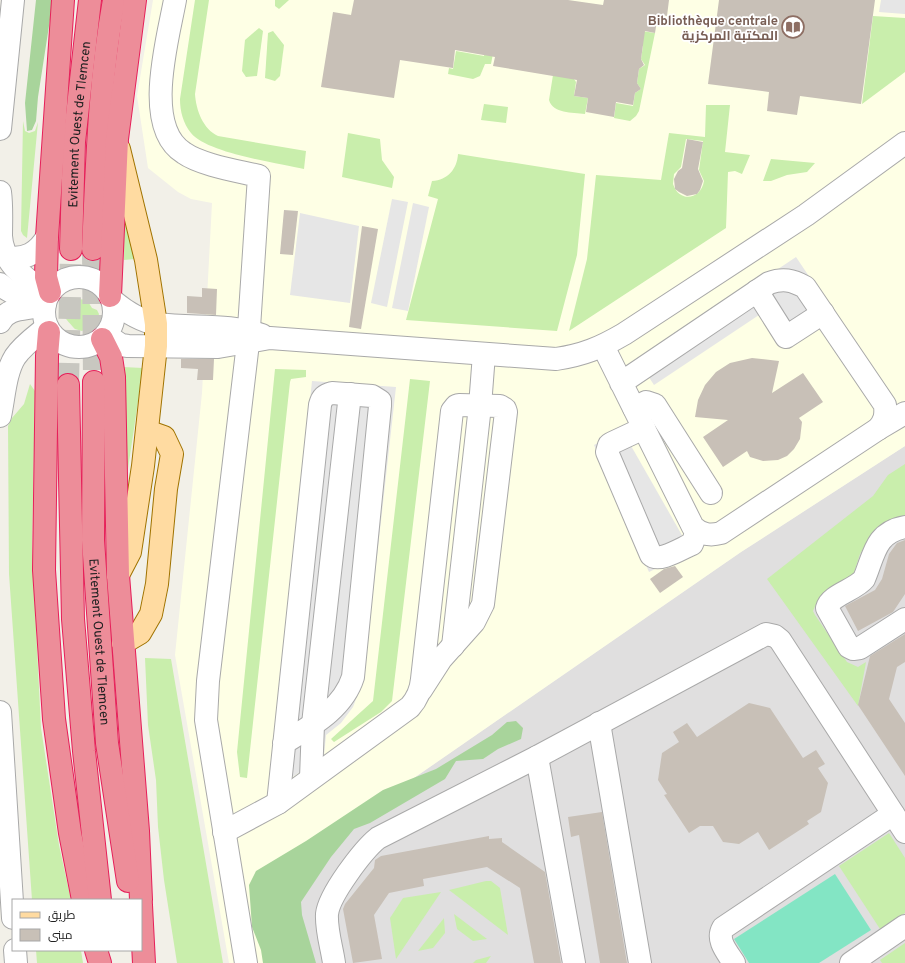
<svg xmlns="http://www.w3.org/2000/svg" width="905" height="963" viewBox="0 0 905 963" font-family="Overpass,Cairo,sans-serif">
  <rect width="100%" height="100%" fill="#f2f0e8"/>
  <path fill="#e0dfdf" d="M905,446V963H272L259,885L741,552Z"/>
  <path fill="#feffe5" d="M153,0H905V446L741,552L259,885L272,963H229L175,655L202,393L212,203L191,199L178,192L148,168L137,96Z"/>
  <g fill="#c9eeac" fill-rule="evenodd">
    <path d="M195,0H209L195,94C196,110 203,129 218,136L306,151L304,169C277,163 207,153 191,133C183,123 180,111 180,99Z"/>
    <path d="M275,0H289L279,9L275,6Z"/>
    <path d="M491,8L499,22L491,64H485L480,76L473,79L448,74L449,68L453,69L456,51L484,56Z"/>
    <path d="M873,16L905,18V72L862,104Z"/>
    <path d="M562,19L572,76L576,82L574,96L588,98L585,114C572,112 553,114 549,100Z"/>
    <path d="M259,28L263,31L257,76L246,77L242,71L245,40Z"/>
    <path d="M628,29L655,33L639,111L636,116L630,121L614,118L616,103L633,106L635,93L641,89L637,83L639,69L645,65L641,59L643,46L626,43Z"/>
    <path d="M273,31L284,45L280,76L275,81L265,78L268,33Z"/>
    <path d="M484,104L508,107L506,123L481,120Z"/>
    <path d="M706,105H730L725,152L750,155L742,174L735,171L728,172L726,228L569,331L587,259L596,175L661,180L669,133L705,137ZM686,139L703,141L699,170L704,181C701,200 679,203 673,184L674,174L681,167Z"/>
    <path d="M23,121L25,131L29,133L35,131L38,122L27,238L23,235L21,231Z"/>
    <path d="M348,133L380,139L382,160L394,177L392,188L342,177Z"/>
    <path d="M458,154L585,174L577,255L557,331L406,320L438,199L428,196L432,181C448,180 457,169 458,154Z"/>
    <path d="M771,159L815,163L807,172L787,175L771,181H763Z"/>
    <path d="M124,211L135,259L124,260Z"/>
    <path d="M78,299L87,300L92,308L97,310L99,314L98,318L92,321L89,327L82,331L75,329C72,326 65,318 64,316L66,312L71,309L72,304Z"/>
    <path d="M123,367L143,368L125,489Z"/>
    <path d="M275,369L306,370V377L291,379L290,382L247,778L240,777L237,752Z"/>
    <path d="M410,379L430,381L392,701L381,712L334,742L331,739L373,701Z"/>
    <path d="M30,384L35,391L32,547L41,728L59,845L71,900H32L9,574L8,426L12,418L24,404Z"/>
    <path d="M905,464V515L884,524L873,533L860,554L853,576L816,604L813,611L815,615L847,662L858,667L866,662L858,706L767,579L873,496L888,475Z"/>
    <path d="M145,658L171,659L223,963H177L164,880L158,827L156,780L148,725Z"/>
    <path d="M889,833L905,858V913L880,929L839,866Z"/>
    <path d="M486,881H491L500,888L508,935L449,890Z"/>
    <path d="M441,892L396,959L390,918L403,898Z"/>
    <path d="M454,914L487,939L473,941L457,929Z"/>
    <path d="M444,918L445,933L433,948L418,951Z"/>
    <path d="M905,943V963H882L880,960Z"/>
    <path d="M36,950H81L83,963H37Z"/>
    <path d="M491,956L486,963H473L476,960Z"/>
  </g>
  <g fill="#a8d49b">
    <path d="M36,0H53L38,97L36,121L32,130L27,131L25,103Z"/>
    <path d="M516,721L523,728L521,739L498,749L483,759L456,761L445,779L370,823L354,829L331,857L301,902L302,915L316,963H263L261,950L252,927L249,885L256,871L306,841L383,790L436,769L492,735L507,722Z"/>
  </g>
  <path fill="#83e5c4" d="M835,874L871,930L819,963H749L734,939Z"/>
  <g fill="#e6e6e6">
    <path d="M881,0H905V14L879,12Z"/>
    <path d="M392,199L408,202L387,307L371,303Z"/>
    <path d="M413,203L429,207L408,311L392,308Z"/>
    <path d="M300,213L359,226L350,303L290,295Z"/>
    <path d="M796,257L835,315L786,348L762,313L654,385L639,362Z"/>
    <path d="M312,381L396,387L363,681L353,707L341,723L326,735L324,756L270,792Z"/>
    <path d="M622,430L691,551L649,572L594,445Z"/>
  </g>
  <g fill="#c8c0b7">
    <path d="M354,0H568L603,5L604,0H669L667,16L658,14L655,33L645,31L641,59L644,65L639,69L637,83L641,89L635,93L633,105L616,102L614,117L586,112L588,98L574,96L577,80L493,66L495,57L455,50L453,68L400,60L394,98L321,87L333,12L351,15Z"/>
    <path d="M719,0H875L861,104L800,96L797,115L767,111L769,92L708,84Z"/>
    <path d="M687,139L703,142L698,169L703,181L700,190L697,194L687,196L679,192L675,189L674,179L678,171L682,168Z"/>
    <path d="M284,210L298,211L293,255L280,254Z"/>
    <path d="M362,226L378,229L361,329L349,327Z"/>
    <path d="M202,288L217,289L216,315L187,313V296L202,297Z"/>
    <path d="M752,358L779,361L772,393L803,373L823,402L799,418L802,422L800,439L794,449L787,456L778,460L763,461L750,457L747,451L723,467L703,437L728,420L695,417L698,400L705,385L716,372L730,363Z"/>
    <path d="M181,359H214L213,380H197L198,369L181,368Z"/>
    <path d="M905,540V594L893,612L858,631L845,606L875,590L882,579L889,554L897,543Z"/>
    <path d="M675,566L683,577L660,593L650,579L664,569Z"/>
    <path d="M905,634V662L897,667L889,699L905,723V776L858,705L870,656Z"/>
    <path d="M749,703L770,708L803,758L816,750L825,764L818,768L828,783L821,812L807,821L809,824L769,850L758,832L739,844L723,842L713,826H700L689,833L664,795L667,794L658,780L662,753L679,742L673,732L687,723L697,737Z"/>
    <path d="M602,812L627,963H600L579,835L571,837L568,817Z"/>
    <path d="M489,836V839L502,838V842L545,872L561,963H534L520,888L487,867L423,879L424,886L389,893L374,915L382,959L353,963L343,909L345,904L374,868L375,860L381,856Z"/>
  </g>
  <g fill="none" stroke-linecap="round" stroke-linejoin="round">
    <g stroke="#c8c7c0" stroke-width="22" stroke-dasharray="22 11" stroke-linecap="butt">
      <path d="M93,249L94,382"/>
      <path d="M68,385L71,249"/>
    </g>
    <g stroke="#a9a9a9" stroke-width="24">
      <g id="minor">
        <path d="M175,0C168,39 142,127 184,153C201,165 238,171 259,176L248,343L208,681L206,720L246,963"/>
        <path d="M0,129L13,0"/>
        <path d="M0,192C2,207 1,222 1,236C3,265 27,279 48,295"/>
        <path d="M7,257C25,260 38,253 47,237"/>
        <circle cx="79" cy="312" r="35"/>
        <path d="M0,284C13,296 26,298 43,300"/>
        <path d="M757,291L786,337L823,313"/>
        <path d="M113,301C125,311 140,321 157,324C192,329 228,323 262,335"/>
        <path d="M0,322C9,305 29,311 45,304"/>
        <path d="M106,335L121,345L128,346L218,347L270,338L556,359C583,355 600,348 624,334L806,215L905,143"/>
        <path d="M603,346L693,527C702,535 710,536 721,533L878,429C885,421 886,415 885,405L805,287C792,280 783,278 769,283L621,383"/>
        <path d="M634,408L646,402L655,405L711,493"/>
        <path d="M0,416C4,398 5,373 15,357C23,345 36,336 47,327"/>
        <path d="M644,428L612,443L609,445L607,452L651,555C659,563 682,548 692,544L697,531"/>
        <path d="M878,429L905,413"/>
        <path d="M905,527C875,532 874,556 864,579C855,590 830,595 827,608L849,647L853,649L860,648L905,619"/>
        <path d="M453,646L480,406L484,354"/>
        <path d="M0,712L13,918"/>
        <path d="M599,723L640,963"/>
        <path d="M537,757L574,963"/>
        <path d="M311,778L313,724L350,394"/>
        <path d="M278,803L320,405C322,397 325,395 332,393L372,396L380,401V406L353,677C343,709 311,726 284,743"/>
        <path d="M224,832L278,803L410,707C418,698 421,690 422,679L452,411L456,406L459,405L500,406L505,409L506,412L483,604L474,622L441,659L421,690"/>
        <path d="M15,950L16,963"/>
        <path d="M334,963C332,948 326,930 327,914C329,895 363,850 378,838L537,757L766,634L775,636L780,640L905,832"/>
        <path d="M734,963C727,952 716,940 723,928L893,814"/>
        <path d="M851,963L905,926"/>
      </g>
    </g>
    <g stroke="#a07300" stroke-width="24">
      <g id="major">
        <path d="M118,575L130,552L143,466L156,346V324L146,260L119,149"/>
        <path d="M123,643L140,633L151,614L157,584L166,489L172,454L164,437L147,431"/>
      </g>
    </g>
    <g stroke="#e61f59" stroke-width="24">
      <g id="highway">
        <path id="s1" d="M71,249L74,142L90,0"/>
        <path d="M93,249C97,165 99,82 114,0"/>
        <path d="M50,292L46,277L47,237L63,0"/>
        <path d="M110,296L117,139L135,0"/>
        <path d="M49,332L47,356L44,570L54,719L70,833L83,900"/>
        <path d="M102,339L111,357L114,377L118,575L138,831L141,900"/>
        <path id="s2" d="M94,382L93,540L107,743L128,881"/>
        <path d="M68,385L73,619L84,751L100,900"/>
        <path d="M141,905L144,963"/>
        <path d="M96,950L100,963"/>
      </g>
    </g>
    <use href="#minor" stroke="#fff" stroke-width="22"/>
    <use href="#major" stroke="#ffdba1" stroke-width="22"/>
    <use href="#highway" stroke="#ed8d99" stroke-width="22"/>
  </g>
  <defs>
    <g id="library-ring" transform="scale(1.15)"><circle r="9.5" fill="#fff" stroke="#8d6e63" stroke-width="1.5"/><path d="M-6-4Q-3-5.5-.7-3.5V5Q-3 3-6 4ZM6-4Q3-5.5 .7-3.5V5Q3 3 6 4Z" fill="#8d6e63"/></g>
  </defs>
  <g fill-rule="evenodd">
    <use href="#library-ring" x="793" y="27"/>
  </g>
  <g text-anchor="middle" stroke-width="3.5" stroke-linejoin="round" paint-order="stroke">
    <g font-size="13" font-weight="bold" fill="#785e54" stroke="#fff" text-anchor="end">
      <text x="778" y="25">Bibliothèque centrale<tspan x="778" dy="15">المكتبة المركزية</tspan></text>
    </g>
    <g font-size="13" fill="#222" stroke="#fff">
      <text dy="5" stroke="none"><textPath href="#s1" startOffset="125">Evitement Ouest de Tlemcen</textPath></text>
      <text dy="5" stroke="none"><textPath href="#s2" startOffset="260">Evitement Ouest de Tlemcen</textPath></text>
    </g>
  </g>
  <rect x="12" y="899" width="130" height="52" fill="#ffffff" stroke="#a7a7a7"/>
  <rect x="20" y="912" width="20" height="6" fill="#ffdba1" stroke="#a7a7a7"/>
  <text x="48" y="919" font-size="12" fill="#222222">طريق</text>
  <rect x="20" y="929" width="20" height="12" fill="#c8c0b7" stroke="#a7a7a7"/>
  <text x="48" y="939" font-size="12" fill="#222222">مبنى</text>
</svg>
